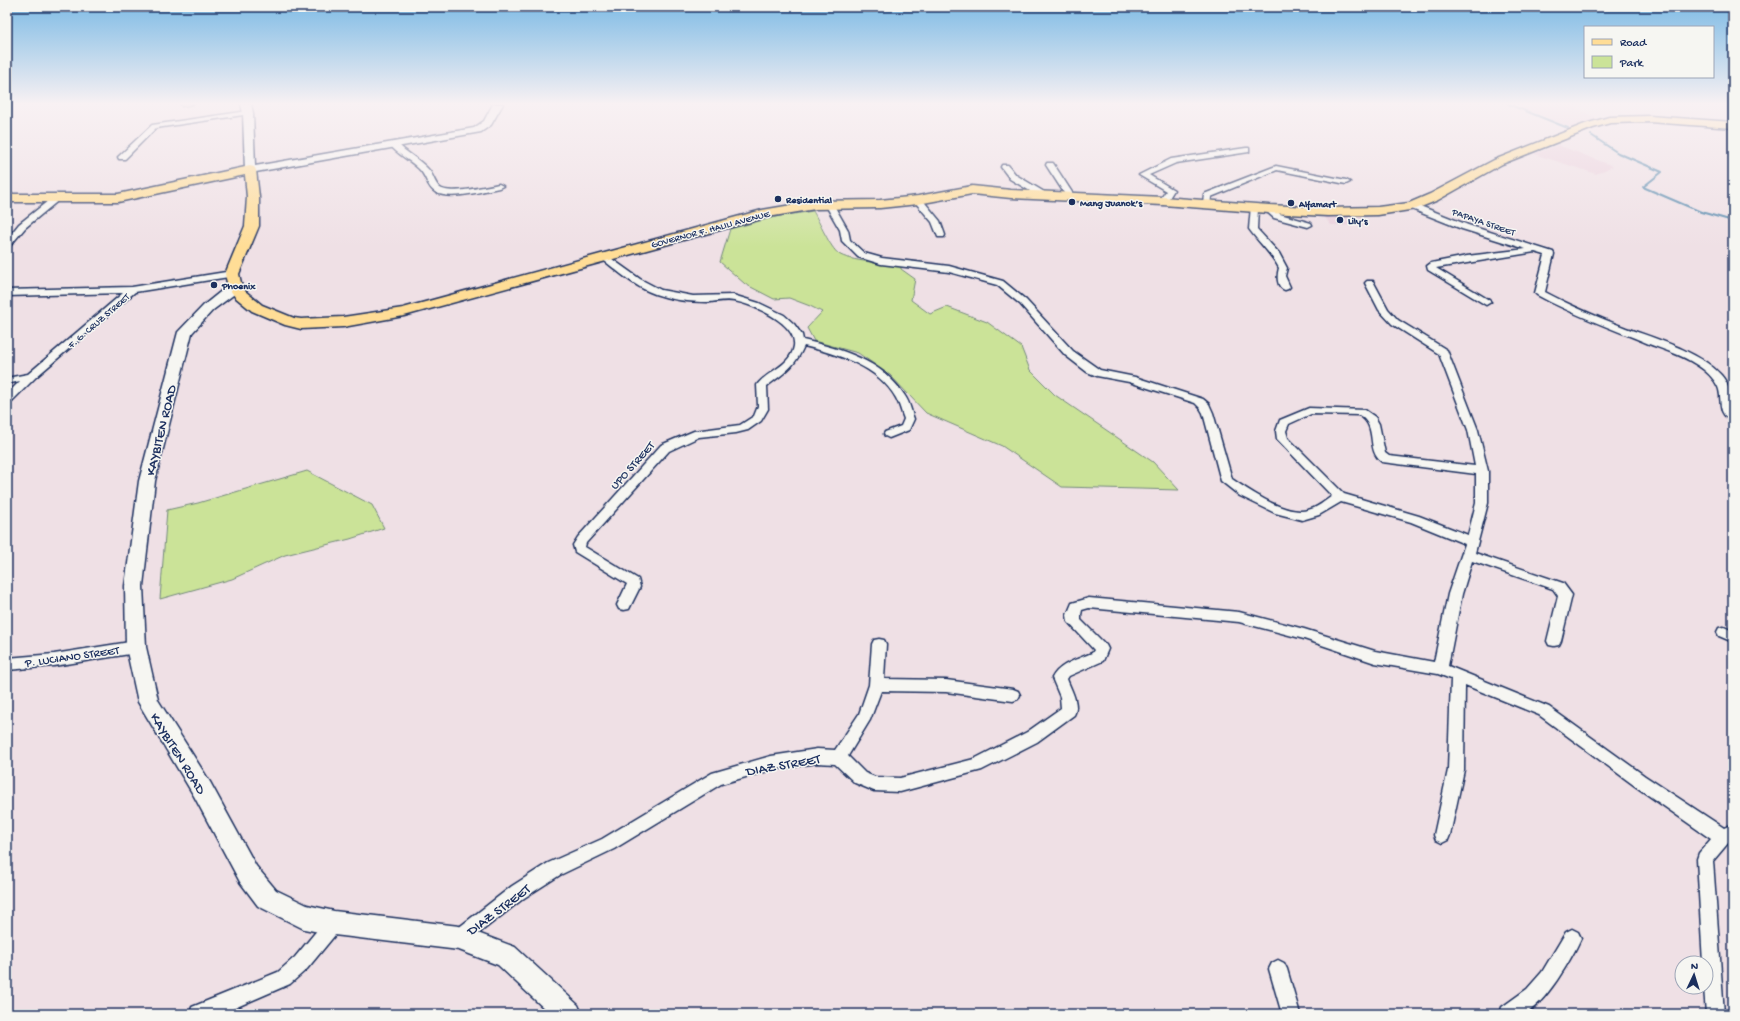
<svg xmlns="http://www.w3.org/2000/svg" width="1740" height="1021" viewBox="0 0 1740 1021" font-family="'Gochi Hand',sans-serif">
  <rect width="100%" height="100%" fill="#efe0e5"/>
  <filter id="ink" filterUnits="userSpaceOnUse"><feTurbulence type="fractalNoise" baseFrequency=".025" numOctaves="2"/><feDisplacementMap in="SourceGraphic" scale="8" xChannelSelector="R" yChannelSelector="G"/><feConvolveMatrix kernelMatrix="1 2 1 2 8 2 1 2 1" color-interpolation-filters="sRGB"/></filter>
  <g filter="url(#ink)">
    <g fill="#ead0dc">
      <path d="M1543,104H1569L1600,120L1574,129L1522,108Z"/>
      <path d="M1558,145L1613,166L1596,174L1534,154Z"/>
      <path d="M1322,214H1360L1368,226L1331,225Z"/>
    </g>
    <g fill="#cbe398" stroke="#73897b">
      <path d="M813,211C819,221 830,248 839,254C848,261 888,264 901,265V269L915,279L911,300L930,314L947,307L987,322L1021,347L1030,370L1055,395L1153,462L1179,490L1062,487L1002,446L926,413L890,375L858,353L814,341L807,328L822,312L810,306L789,298L774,299L745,284L720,262L730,229L775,217Z"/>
      <path d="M307,471L372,505L384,528L350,539L285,555L232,579L160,599L167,510L198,503Z"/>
    </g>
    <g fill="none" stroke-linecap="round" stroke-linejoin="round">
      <g stroke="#588aad" stroke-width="2">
        <path d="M1508,104L1568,128"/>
        <path d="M1591,135L1618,153L1662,172L1643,187L1701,212L1733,221"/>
      </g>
      <g stroke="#1b2f5e" stroke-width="3">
        <g id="street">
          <path d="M181,104H193L182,106Z"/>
          <path d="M248,111L251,113L250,114L156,128L125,159H119L118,157L152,125Z"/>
          <path d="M391,143H397C406,153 419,159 428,169C433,174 434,182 439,187C448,196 487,186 499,184L503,186L499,188C483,191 449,201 435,192C427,187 426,175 419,169C410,160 398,155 390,145Z"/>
          <path d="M1246,148H1249V152L1176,163L1149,175L1174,190L1166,203H1160L1159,201L1166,191L1139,175L1171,159Z"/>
          <path d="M1047,163H1053L1075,197L1074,199H1068L1046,165Z"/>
          <path d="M1002,165H1008L1016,175L1046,193V197H1040L1010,179L1001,167Z"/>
          <path d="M1276,166L1346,180L1350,182L1346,184L1277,170L1211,197L1210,206H1204L1203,204L1204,194Z"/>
          <path d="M53,197H56L60,199L25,228L10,246L7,247V239L19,224Z"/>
          <path d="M915,198H921L940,221L945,235L944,237H938L932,222L915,202Z"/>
          <path d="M826,202H832L848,230L850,240L864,253L882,258L949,266L1003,281L1026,300L1073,351L1100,370L1135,377L1203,399L1209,404L1213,413L1232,479C1250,491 1285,516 1308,510C1317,508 1325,501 1332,496L1277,439L1276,431L1280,420L1309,408L1365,410L1375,417L1379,424L1385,453L1389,456L1475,466L1468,430L1439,354L1392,324L1379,310L1365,283L1367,281H1373L1388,309L1398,320L1447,350L1478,430L1488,471V503L1475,553L1563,583L1572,595L1561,641L1559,645L1554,646L1549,645L1547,641L1558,596L1553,589L1472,561L1462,594L1448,666L1549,707L1645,776L1724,828L1733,824V840L1729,842L1713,861L1724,1014H1706L1704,987H1706V963H1703L1697,859L1699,853L1711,839L1635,786L1539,715L1465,685L1464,770L1450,835L1448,840L1442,843L1436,840L1434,835L1448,770L1451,679L1438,674L1375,663L1304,639L1239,622L1089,608L1082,610L1081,615V620L1106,645L1108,649L1103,661L1069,676L1067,679C1071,690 1080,704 1074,715L1037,742L982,770L900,792L874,791L855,783L835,764L817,763L771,770L721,784L614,849L560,875L524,898L465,944L459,947L453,944L450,938L453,932L512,886L548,863L602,839L712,773L771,756L817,749L835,750L859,714L869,685L872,644L874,640L879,639L884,640L886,644L884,679L946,680L1013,689L1018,691L1020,695L1018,699L1013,701L946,692L881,691L870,720L848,756L865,773L875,777L900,778L974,759L1027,732L1061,708L1060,697L1052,678C1059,664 1078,659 1092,653L1094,650L1068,622L1067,615L1072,603L1089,598L1239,612L1304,629L1375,651L1434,662L1448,594L1465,544L1411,522L1341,502L1319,515L1302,520L1275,513L1240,496L1221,481L1203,413L1200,408L1195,403L1129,382L1097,376L1087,372L1065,355L1020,304L997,285L949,272L881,264L858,257L842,241L840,230L825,204ZM1311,414L1359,415C1379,427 1365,450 1382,462L1476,474V503L1468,535L1419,516L1344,494L1288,438L1286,431L1289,424Z"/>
          <path d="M1409,204H1415L1468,225L1553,252L1554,254L1545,292C1571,306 1598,317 1626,328C1654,338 1701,352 1721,375C1732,388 1727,392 1730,406C1732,411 1733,414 1733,420C1716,416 1723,398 1718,387C1714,378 1705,370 1697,365C1682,355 1665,350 1649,344C1611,328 1573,315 1537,295L1535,293L1545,255L1535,252L1436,268L1489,300L1491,302L1486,305L1428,270L1427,266L1431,263L1467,256L1526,249L1462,229L1409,208Z"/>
          <path d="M1251,206H1257L1258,208L1257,229L1279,253L1287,268L1285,276L1290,287L1288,289L1285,290C1276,287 1277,275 1279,268C1271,253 1259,243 1249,229Z"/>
          <path d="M1266,207H1272L1280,214L1311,223L1312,225L1308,227L1274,218L1266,211Z"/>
          <path d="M605,254L640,279L661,290L693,296L733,295L759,303L784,315L794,324L802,335L803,340C841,349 882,360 905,396C910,403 911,411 914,419L909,430L889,438L885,436L884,434L885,432L901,426L904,419C901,412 900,405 896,398C878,366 837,354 804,346C795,367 784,373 767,386L768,409L761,421L748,430L736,433L699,437L669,451L586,543L585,547L638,579L640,587L629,609L624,610L619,609L617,605L627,584L575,552L573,545L578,537L661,445L694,431L740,425L754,416L758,406L757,385C767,371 791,366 794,346C797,323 752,304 734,301C725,299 716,302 707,302C689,302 672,300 655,294C635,287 619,272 602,259L601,257L602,255Z"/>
          <path d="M232,271L235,272L236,274L235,276L135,292L36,377L11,402L7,403V394L20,381L7,384V378L28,374L123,293L7,296V290L132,287Z"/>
          <path d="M1724,627L1733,631V642L1719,636L1717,632L1719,628Z"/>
          <path d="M136,641L141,643L143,647L141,651L136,653L54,666L7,670V658L54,654Z"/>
          <path d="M334,914L340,917L343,923L340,929L307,969L290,984L221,1014H190L192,1007L278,972L295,957L328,917Z"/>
          <path d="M1572,929L1578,932L1581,938C1572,958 1545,1005 1524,1014C1518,1016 1506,1014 1500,1014L1502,1007L1527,989L1542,972L1566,932Z"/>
          <path d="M1278,960L1284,963L1287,969L1300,1014H1282L1269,969L1272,963Z"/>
        </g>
      </g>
      <g stroke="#1b2f5e" stroke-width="3">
        <g id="secondary">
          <path d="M241,104H251L253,113L255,166L474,128L484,121L493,104H503L491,125L481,132L250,173L245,170L243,113Z"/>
          <path d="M235,283L240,284L241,287L240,290L213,310L192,333L155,481L143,586L146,647L158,700L210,782L256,866L276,890L307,905L334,911L459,926L515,947L578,1005L582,1014H550L498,965L459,950L334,935L304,929L258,906L240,882L194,796L138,702L126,647L125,586L139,481L178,332L204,305L230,284Z"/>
        </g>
      </g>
      <g stroke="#1b2f5e" stroke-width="3">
        <path id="primary" d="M1649,116L1733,122V128L1649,122L1610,123L1593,128L1502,164L1438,200L1416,209L1378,215L1328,216L1269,213L1163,205L1011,198L972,194L918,204L880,208L815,209L768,217L404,316L343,327L301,329L285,325L252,311L235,297L228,287L225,274L245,226L247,197L245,175L118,202H7V194H118L250,166L254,167L256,170L259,197V226L239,274L242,287L245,291L262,305L294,318L301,319L343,317L403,308L762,210L815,201L880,200L918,196L972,186L1011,190L1163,197L1269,205L1328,208L1378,207L1409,203L1430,194L1494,160L1585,124L1609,117Z"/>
      </g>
      <use href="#street" fill="#f6f6f2" fill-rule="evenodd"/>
      <use href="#secondary" fill="#f6f6f2" fill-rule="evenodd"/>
      <use href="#primary" fill="#ffdd96" fill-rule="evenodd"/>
    </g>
  </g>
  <linearGradient id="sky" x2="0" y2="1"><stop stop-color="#7ebbe5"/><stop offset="0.42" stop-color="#f8f1f3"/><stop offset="1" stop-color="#f8f1f3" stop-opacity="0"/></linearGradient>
  <rect width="1740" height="247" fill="url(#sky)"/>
  <g fill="#1b2f5e" stroke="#f6f6f2" stroke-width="1.5">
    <circle cx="778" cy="199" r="4"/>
    <circle cx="1072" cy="202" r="4"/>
    <circle cx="1291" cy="203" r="4"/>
    <circle cx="1340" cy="220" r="4"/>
    <circle cx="214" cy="285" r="4"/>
  </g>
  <g text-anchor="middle" stroke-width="3" stroke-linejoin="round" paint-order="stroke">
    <g font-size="10" font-weight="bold" fill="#1b2f5e" stroke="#f6f6f2" text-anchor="start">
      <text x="786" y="203">Residential</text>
      <text x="1080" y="206">Mang Juanok’s</text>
      <text x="1299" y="207">Alfamart</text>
      <text x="1348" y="224">Lily’s</text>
      <text x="222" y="289">Phoenix</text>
    </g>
    <g font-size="10" fill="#1b2f5e" stroke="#f6f6f2">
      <text transform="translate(1484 221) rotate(19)" y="4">PAPAYA STREET</text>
      <text transform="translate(710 228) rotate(-15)" y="4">GOVERNOR F. HALILI AVENUE</text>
      <text transform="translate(98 320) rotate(-41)" y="4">F. G. CRUZ STREET</text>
    </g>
    <g font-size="12" fill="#1b2f5e" stroke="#f6f6f2">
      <text transform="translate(632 465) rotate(-48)" y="4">UPO STREET</text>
      <text transform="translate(72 656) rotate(-8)" y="4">P. LUCIANO STREET</text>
    </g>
    <g font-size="14" fill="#1b2f5e" stroke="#f6f6f2">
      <text transform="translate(160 430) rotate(-76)" y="5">KAYBITEN ROAD</text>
      <text transform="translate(179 753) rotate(58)" y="5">KAYBITEN ROAD</text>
      <text transform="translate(783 764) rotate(-10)" y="5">DIAZ STREET</text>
      <text transform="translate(498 909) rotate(-37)" y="5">DIAZ STREET</text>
    </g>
  </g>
  <rect width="1740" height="1021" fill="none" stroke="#f6f6f2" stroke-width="24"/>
  <rect x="12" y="12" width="1716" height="997" fill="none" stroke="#1b2f5e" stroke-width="1.5" filter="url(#ink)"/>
  <rect x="1584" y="26" width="130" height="52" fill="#f6f6f2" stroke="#9ea6b7"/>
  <rect x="1592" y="39" width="20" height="6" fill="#ffdd96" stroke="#9ea6b7"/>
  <text x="1620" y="46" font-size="12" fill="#1b2f5e">Road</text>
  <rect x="1592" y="56" width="20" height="12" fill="#cbe398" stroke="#9ea6b7"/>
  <text x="1620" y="66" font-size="12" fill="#1b2f5e">Park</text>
  <g transform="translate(1694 975) rotate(4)"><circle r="19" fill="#f6f6f2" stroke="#9ea6b7"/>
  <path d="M0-3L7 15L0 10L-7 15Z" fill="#1b2f5e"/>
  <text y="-6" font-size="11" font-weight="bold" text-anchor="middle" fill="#1b2f5e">N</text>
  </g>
</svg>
